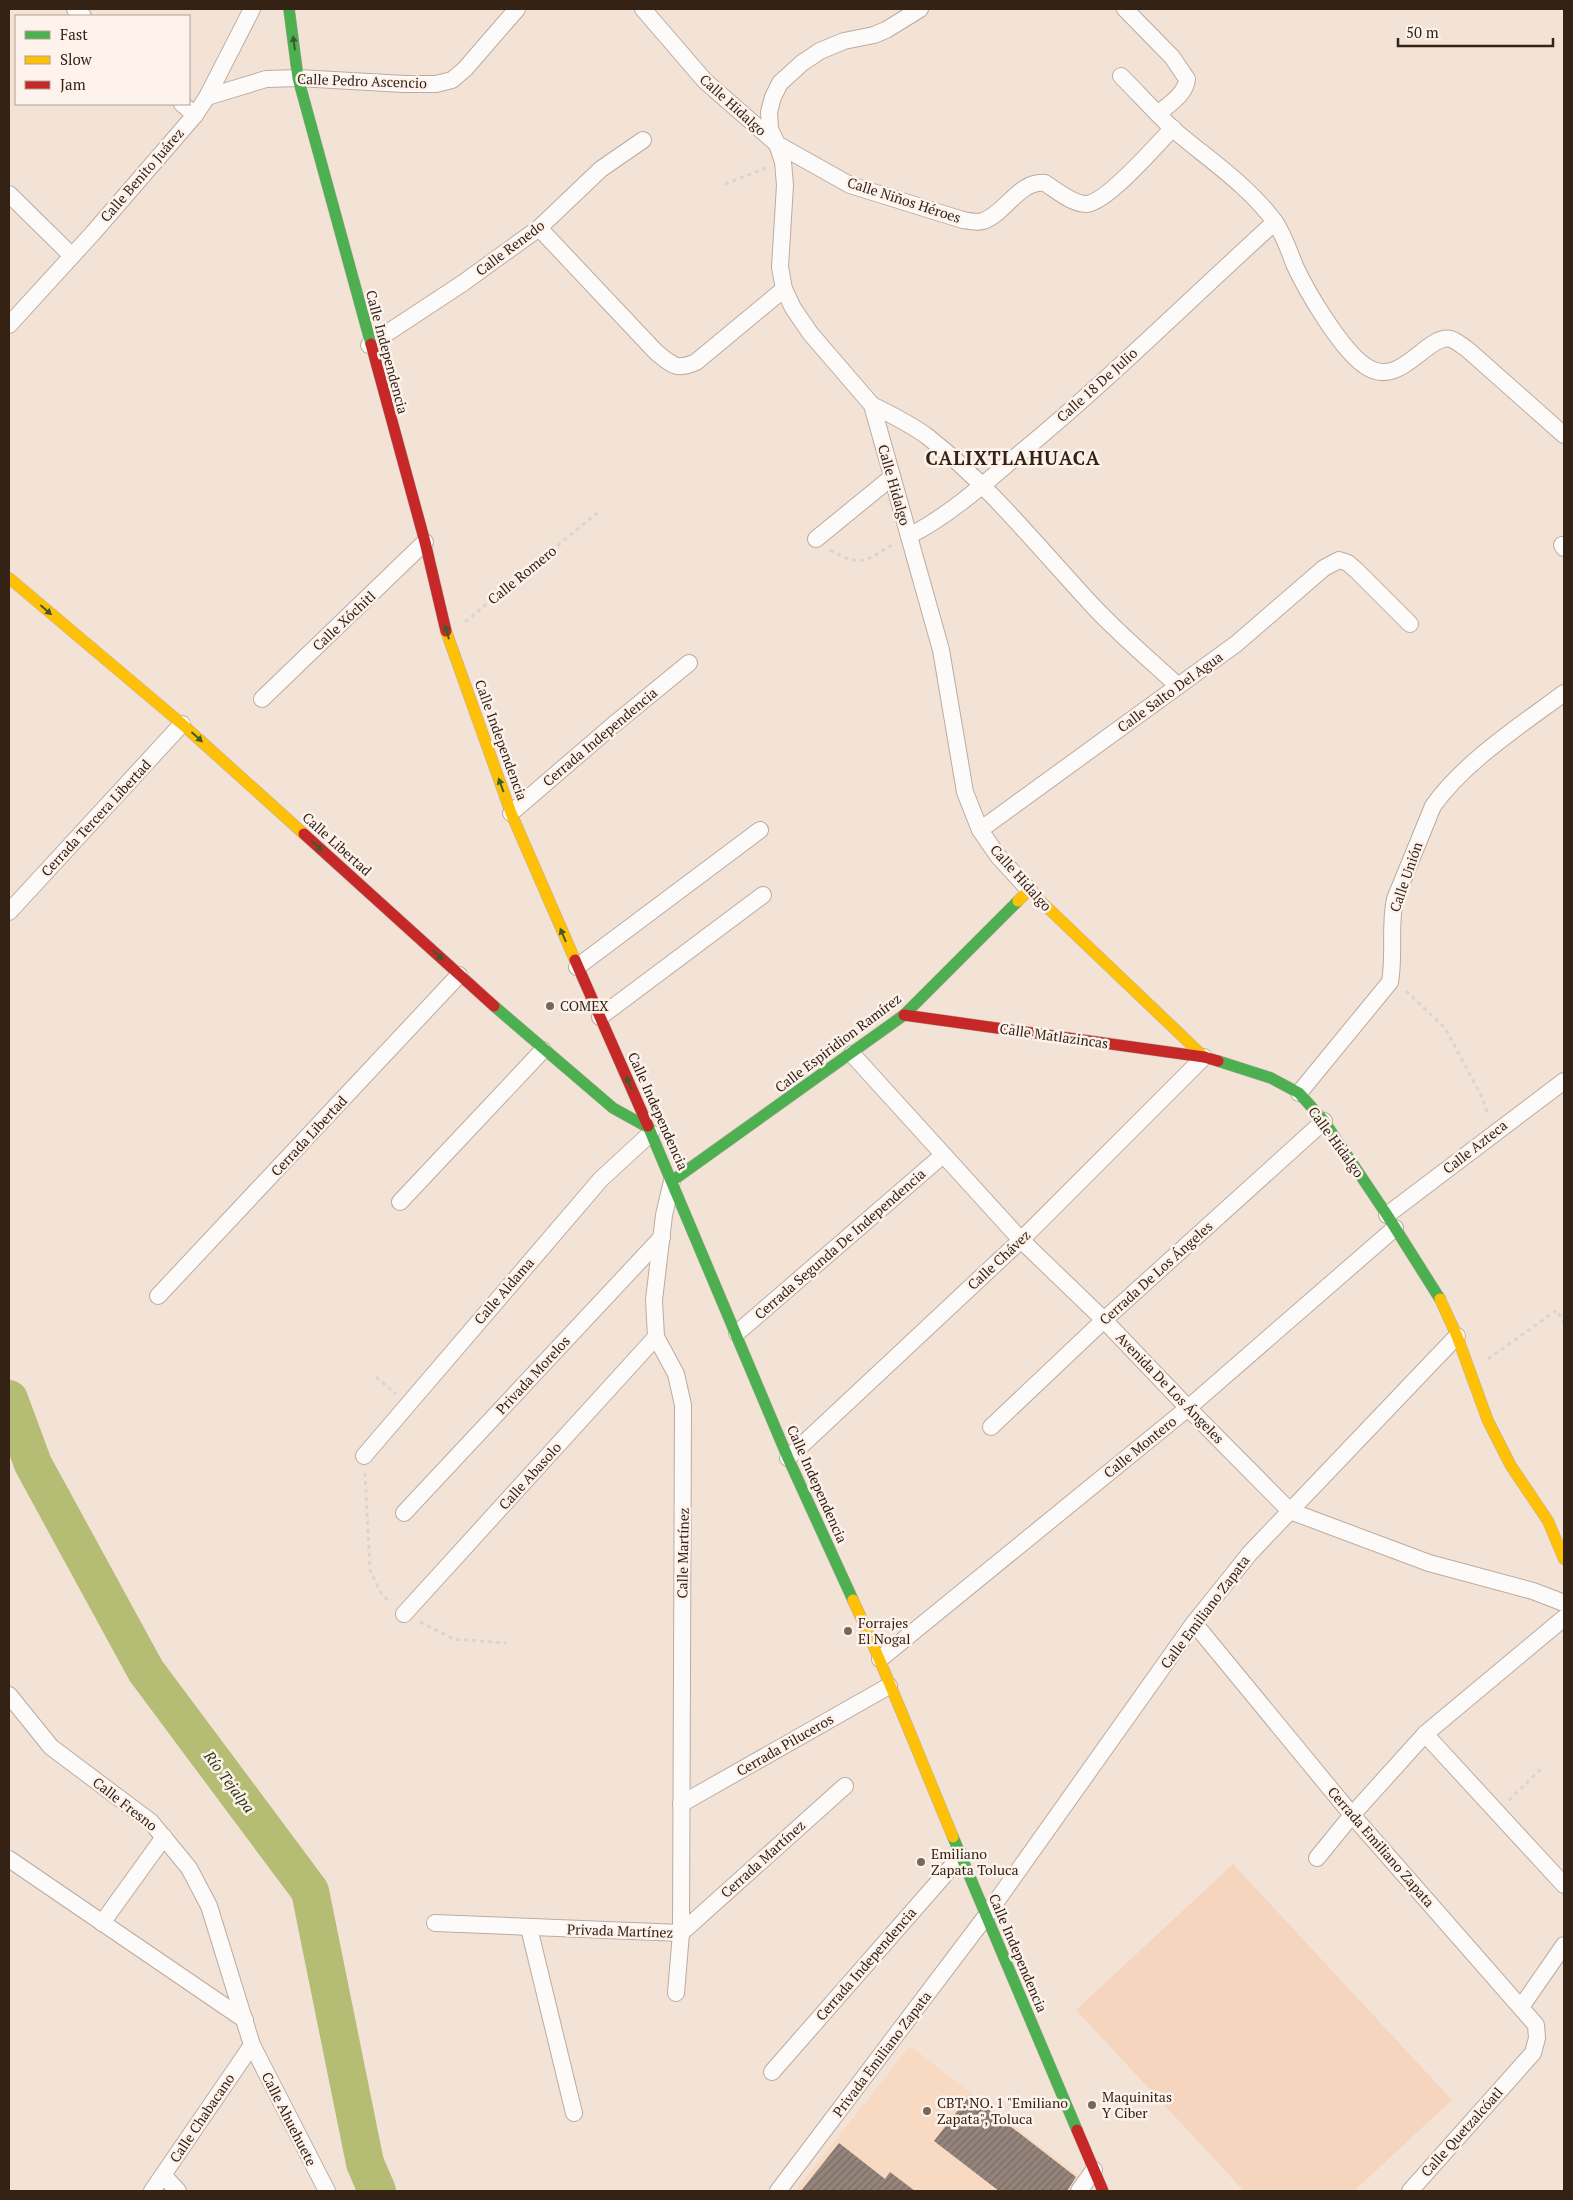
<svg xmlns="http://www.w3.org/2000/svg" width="1573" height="2200" viewBox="0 0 1573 2200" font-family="'PT Serif',serif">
  <defs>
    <pattern id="building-hatch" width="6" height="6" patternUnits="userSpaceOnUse" patternTransform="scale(1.25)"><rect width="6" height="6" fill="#94847c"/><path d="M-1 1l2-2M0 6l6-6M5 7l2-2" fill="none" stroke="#7a6c64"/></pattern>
  </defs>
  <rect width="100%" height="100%" fill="#f3e3d7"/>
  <path fill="#f8d9c2" d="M910,2046L1080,2177L1070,2191H795Z"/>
  <path fill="#f5d5be" d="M1233,1864L1452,2100L1354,2191H1244L1076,2010Z"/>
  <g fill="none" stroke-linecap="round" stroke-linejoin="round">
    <path stroke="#b5bc74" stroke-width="38" d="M9,1399L33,1464L146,1671L310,1891L365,2163L377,2191"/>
  </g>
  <g fill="url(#building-hatch)">
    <path d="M970,2095L1076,2177L1067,2191H999L934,2141Z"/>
    <path d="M839,2143L885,2179L890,2172L915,2191H801Z"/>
  </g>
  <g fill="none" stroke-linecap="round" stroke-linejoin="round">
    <g stroke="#bbaba0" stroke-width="18">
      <g id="street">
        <path d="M75,9L83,16"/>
        <path d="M643,9L705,81L777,144L783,162L785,185L780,267L784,289L793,308L810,333L872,405L941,650L965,792L980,830L998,856L1029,890"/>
        <path d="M920,9L886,30L874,35L844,41L820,51L802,63L780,83L773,97L769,112L770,129L777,144L850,185L963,220C969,221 977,223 983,221C1005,214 1019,180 1045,183C1056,190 1072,204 1086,204C1107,203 1156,145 1173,128"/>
        <path d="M1125,9L1172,57L1187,79C1186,94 1169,104 1158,114"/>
        <path d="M1121,76C1139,94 1156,113 1174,130C1208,159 1248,185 1275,222C1284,235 1289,251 1295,266C1307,292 1341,349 1364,365C1400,392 1426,333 1451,339C1457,341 1462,346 1467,349L1564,435"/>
        <path d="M207,97L266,79L298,78L404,84H436L452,80L465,69L517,9"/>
        <path d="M182,104L195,115"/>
        <path d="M9,194L72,256"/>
        <path d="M539,228L656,352C672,365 676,371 696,362L784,289"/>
        <path d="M9,325L93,233L195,115L207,97L252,9"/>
        <path d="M369,345L463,283L539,228L601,169L643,140"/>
        <path d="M872,405C892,415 911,424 928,437C990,486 1039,548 1093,606C1119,634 1150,660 1178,686"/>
        <path d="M909,536C952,514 987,481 1024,450C1111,378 1191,298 1275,222"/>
        <path d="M816,539L892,477"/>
        <path d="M1562,545L1564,548"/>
        <path d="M262,699L425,542"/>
        <path d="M511,813L612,726L689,663"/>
        <path d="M980,830L1236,644L1324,568L1339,560L1348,563L1357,571L1410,624"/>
        <path d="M9,912L182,724"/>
        <path d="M577,967L760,830"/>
        <path d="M600,1017L763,895"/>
        <path d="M852,1054L1021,1240L1104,1320L1188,1408L1290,1511L1429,1563L1533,1591L1564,1603"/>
        <path d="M1299,1093L1390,982C1395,954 1389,927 1395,899L1433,806C1464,762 1521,725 1564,693"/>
        <path d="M672,1181L664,1215L654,1300L656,1337L676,1374L683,1405L681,1933L676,1993"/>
        <path d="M400,1202L543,1050"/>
        <path d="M1387,1215L1564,1081"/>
        <path d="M158,1296L459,975"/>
        <path d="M737,1333L943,1155"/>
        <path d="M991,1427L1104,1320L1324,1121"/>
        <path d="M364,1456L601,1179L651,1133"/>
        <path d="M788,1458L1021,1240L1204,1057"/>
        <path d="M404,1513L662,1237"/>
        <path d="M404,1614L656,1337"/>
        <path d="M1194,1623L1352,1815L1536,2025L1537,2038L1533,2053L1410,2191"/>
        <path d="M880,1659L1188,1408L1395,1228"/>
        <path d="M9,1695L51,1747L151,1822L189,1868L209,1906L252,2045L327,2191"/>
        <path d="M1425,1734L1564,1885"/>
        <path d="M681,1804L889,1686"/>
        <path d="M1317,1858L1352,1815L1425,1734L1564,1618"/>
        <path d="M9,1859L245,2020"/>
        <path d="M102,1923L164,1837"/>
        <path d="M435,1923L681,1933"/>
        <path d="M529,1928L574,2113"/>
        <path d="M681,1933L845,1786"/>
        <path d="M1521,2007L1564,1945"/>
        <path d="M772,2072L961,1856"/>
        <path d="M163,2175L178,2191"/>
        <path d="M152,2191L252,2045"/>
        <path d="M778,2191L986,1916L1194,1623L1250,1553L1457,1336"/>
        <path d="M1079,2191L1094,2170"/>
      </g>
    </g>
    <g stroke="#bbaba0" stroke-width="12">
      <g id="fast">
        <path d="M289,9L298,78L371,344"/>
        <path d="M494,1006L613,1108L649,1128"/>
        <path d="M1218,1061L1271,1078L1299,1093L1324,1121L1387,1215L1440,1299"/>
        <path d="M648,1126L788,1458L853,1600"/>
        <path d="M672,1181L904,1015L1018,901"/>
        <path d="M953,1837L1077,2130"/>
      </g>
    </g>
    <g stroke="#bbaba0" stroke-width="12">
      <g id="slow">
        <path d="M9,578L182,724L304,834"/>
        <path d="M446,631L511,813L575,960"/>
        <path d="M1018,901L1029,890L1204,1057"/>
        <path d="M1440,1299L1457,1336L1488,1421L1511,1466L1548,1521L1564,1559"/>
        <path d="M853,1600C889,1678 920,1758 953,1837"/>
      </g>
    </g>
    <g stroke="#bbaba0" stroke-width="12">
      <g id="jam">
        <path d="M371,344L425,542L446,631"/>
        <path d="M304,834L494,1006"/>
        <path d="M575,960L648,1126"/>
        <path d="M904,1015L1204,1057L1218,1061"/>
        <path d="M1077,2130L1103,2191"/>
      </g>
    </g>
    <g stroke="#dad5d1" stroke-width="3" stroke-dasharray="4 4" stroke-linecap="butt">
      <path d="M725,184L766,168"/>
      <path d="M830,550C862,568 864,561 894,544"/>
      <path d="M465,622L597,513"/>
      <path d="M1406,991L1445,1028L1482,1097L1488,1115"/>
      <path d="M1488,1359L1557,1310L1564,1323"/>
      <path d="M376,1377L396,1394"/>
      <path d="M365,1473L370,1570L381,1593L390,1603"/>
      <path d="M420,1622L454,1639L506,1643"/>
      <path d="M1509,1800L1543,1767"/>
    </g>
    <use href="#street" stroke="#fdfbf9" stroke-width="16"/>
    <use href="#fast" stroke="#4caf50" stroke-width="11"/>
    <use href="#slow" stroke="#ffc107" stroke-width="11"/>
    <use href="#jam" stroke="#c62828" stroke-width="11"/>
  </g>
  <defs><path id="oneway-solid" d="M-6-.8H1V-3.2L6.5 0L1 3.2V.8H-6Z" transform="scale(1.25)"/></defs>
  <g fill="#3e5b2d">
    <use href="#oneway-solid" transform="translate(294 43) rotate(-97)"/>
    <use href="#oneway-solid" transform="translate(46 610) rotate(41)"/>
    <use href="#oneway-solid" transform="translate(447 632) rotate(-105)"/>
    <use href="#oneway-solid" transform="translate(197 737) rotate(42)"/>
    <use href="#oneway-solid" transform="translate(501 785) rotate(-110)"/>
    <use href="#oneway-solid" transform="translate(317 846) rotate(42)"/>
    <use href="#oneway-solid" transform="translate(563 935) rotate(-113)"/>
    <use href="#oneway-solid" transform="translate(438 955) rotate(42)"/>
    <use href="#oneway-solid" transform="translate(629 1083) rotate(-113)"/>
  </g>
  <g fill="#776659" stroke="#fdf3ec" stroke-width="2">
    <circle cx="550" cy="1006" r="5"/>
    <circle cx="848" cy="1631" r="5"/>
    <circle cx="921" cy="1862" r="5"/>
    <circle cx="1092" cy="2105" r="5"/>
    <circle cx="927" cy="2111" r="5"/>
  </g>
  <g text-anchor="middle" stroke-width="5" stroke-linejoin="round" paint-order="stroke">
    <g font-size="14" fill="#342315" stroke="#fdf3ec">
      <text transform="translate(362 81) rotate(2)" y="5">Calle Pedro Ascencio</text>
      <text transform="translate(733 105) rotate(42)" y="5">Calle Hidalgo</text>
      <text transform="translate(142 175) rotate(-49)" y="5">Calle Benito Juárez</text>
      <text transform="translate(904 200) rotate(18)" y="5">Calle Niños Héroes</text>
      <text transform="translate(510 248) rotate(-37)" y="5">Calle Renedo</text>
      <text transform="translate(387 352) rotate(75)" y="5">Calle Independencia</text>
      <text transform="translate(1097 385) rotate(-42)" y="5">Calle 18 De Julio</text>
      <text transform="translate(894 485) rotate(74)" y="5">Calle Hidalgo</text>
      <text transform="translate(522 575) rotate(-39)" y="5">Calle Romero</text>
      <text transform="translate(344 621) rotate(-43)" y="5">Calle Xóchitl</text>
      <text transform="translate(1170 692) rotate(-36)" y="5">Calle Salto Del Agua</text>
      <text transform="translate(600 737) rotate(-40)" y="5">Cerrada Independencia</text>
      <text transform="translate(501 740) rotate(70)" y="5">Calle Independencia</text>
      <text transform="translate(96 818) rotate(-47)" y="5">Cerrada Tercera Libertad</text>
      <text transform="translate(337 844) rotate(42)" y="5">Calle Libertad</text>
      <text transform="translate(1406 877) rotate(-71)" y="5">Calle Unión</text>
      <text transform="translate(1021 878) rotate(48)" y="5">Calle Hidalgo</text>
      <text transform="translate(1054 1036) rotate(8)" y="5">Calle Matlazincas</text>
      <text transform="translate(838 1043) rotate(-37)" y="5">Calle Espiridion Ramírez</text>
      <text transform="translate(658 1111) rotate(66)" y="5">Calle Independencia</text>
      <text transform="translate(309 1136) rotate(-47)" y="5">Cerrada Libertad</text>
      <text transform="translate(1336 1142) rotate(54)" y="5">Calle Hidalgo</text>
      <text transform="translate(1475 1147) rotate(-38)" y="5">Calle Azteca</text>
      <text transform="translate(840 1244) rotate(-41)" y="5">Cerrada Segunda De Independencia</text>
      <text transform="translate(999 1260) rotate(-43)" y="5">Calle Chávez</text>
      <text transform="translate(1156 1273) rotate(-42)" y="5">Cerrada De Los Ángeles</text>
      <text transform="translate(504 1291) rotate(-49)" y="5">Calle Aldama</text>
      <text transform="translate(533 1375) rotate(-47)" y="5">Privada Morelos</text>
      <text transform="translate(1170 1388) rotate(46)" y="5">Avenida De Los Ángeles</text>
      <text transform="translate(1140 1447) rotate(-39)" y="5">Calle Montero</text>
      <text transform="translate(530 1476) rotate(-48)" y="5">Calle Abasolo</text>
      <text transform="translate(817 1484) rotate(66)" y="5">Calle Independencia</text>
      <text transform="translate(683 1553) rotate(-89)" y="5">Calle Martínez</text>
      <text transform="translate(1205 1612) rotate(-53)" y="5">Calle Emiliano Zapata</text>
      <text transform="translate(785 1745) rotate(-30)" y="5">Cerrada Piluceros</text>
      <text transform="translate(125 1804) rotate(38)" y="5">Calle Fresno</text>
      <text transform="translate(1381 1847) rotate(49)" y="5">Cerrada Emiliano Zapata</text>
      <text transform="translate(763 1859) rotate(-42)" y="5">Cerrada Martínez</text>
      <text transform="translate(620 1931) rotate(2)" y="5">Privada Martínez</text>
      <text transform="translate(1018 1953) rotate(67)" y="5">Calle Independencia</text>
      <text transform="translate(866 1964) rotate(-49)" y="5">Cerrada Independencia</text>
      <text transform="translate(882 2054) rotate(-53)" y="5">Privada Emiliano Zapata</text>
      <text transform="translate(202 2118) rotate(-56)" y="5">Calle Chabacano</text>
      <text transform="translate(289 2119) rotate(63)" y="5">Calle Ahuehuete</text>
      <text transform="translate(1462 2132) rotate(-48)" y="5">Calle Quetzalcóatl</text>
    </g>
    <g font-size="14" fill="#342315" stroke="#fdf3ec" text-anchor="start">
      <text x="560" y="1011">COMEX</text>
      <text x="858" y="1628">Forrajes<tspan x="858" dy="16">El Nogal</tspan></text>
      <text x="931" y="1859">Emiliano<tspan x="931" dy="16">Zapata Toluca</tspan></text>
      <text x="1102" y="2102">Maquinitas<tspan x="1102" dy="16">Y Ciber</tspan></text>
      <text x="937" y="2108">CBT. NO. 1 "Emiliano<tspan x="937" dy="16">Zapata", Toluca</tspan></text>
    </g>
    <g font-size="15" font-style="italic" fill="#2e350b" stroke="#fdf3ec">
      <text transform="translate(229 1782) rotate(53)" y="5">Río Tejalpa</text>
    </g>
    <g font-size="19" font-weight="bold" letter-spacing="1" fill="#342315" stroke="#fdf3ec">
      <text x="1013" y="465">CALIXTLAHUACA</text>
    </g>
  </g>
  <rect width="1573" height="2200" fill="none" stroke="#342315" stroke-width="20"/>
  <rect x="15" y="15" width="175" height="90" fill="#fdf3ec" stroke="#ada096"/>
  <rect x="25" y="31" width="25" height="8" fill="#4caf50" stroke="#ada096"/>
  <text x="60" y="40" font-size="15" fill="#342315">Fast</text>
  <rect x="25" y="56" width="25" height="8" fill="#ffc107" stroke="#ada096"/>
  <text x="60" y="65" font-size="15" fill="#342315">Slow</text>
  <rect x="25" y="81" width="25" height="8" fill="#c62828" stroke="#ada096"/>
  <text x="60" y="90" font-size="15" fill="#342315">Jam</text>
  <path d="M1398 38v8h155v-8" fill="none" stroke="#342315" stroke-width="2.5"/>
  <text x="1406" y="38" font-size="15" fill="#342315" stroke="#fdf3ec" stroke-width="4" paint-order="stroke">50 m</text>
</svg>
